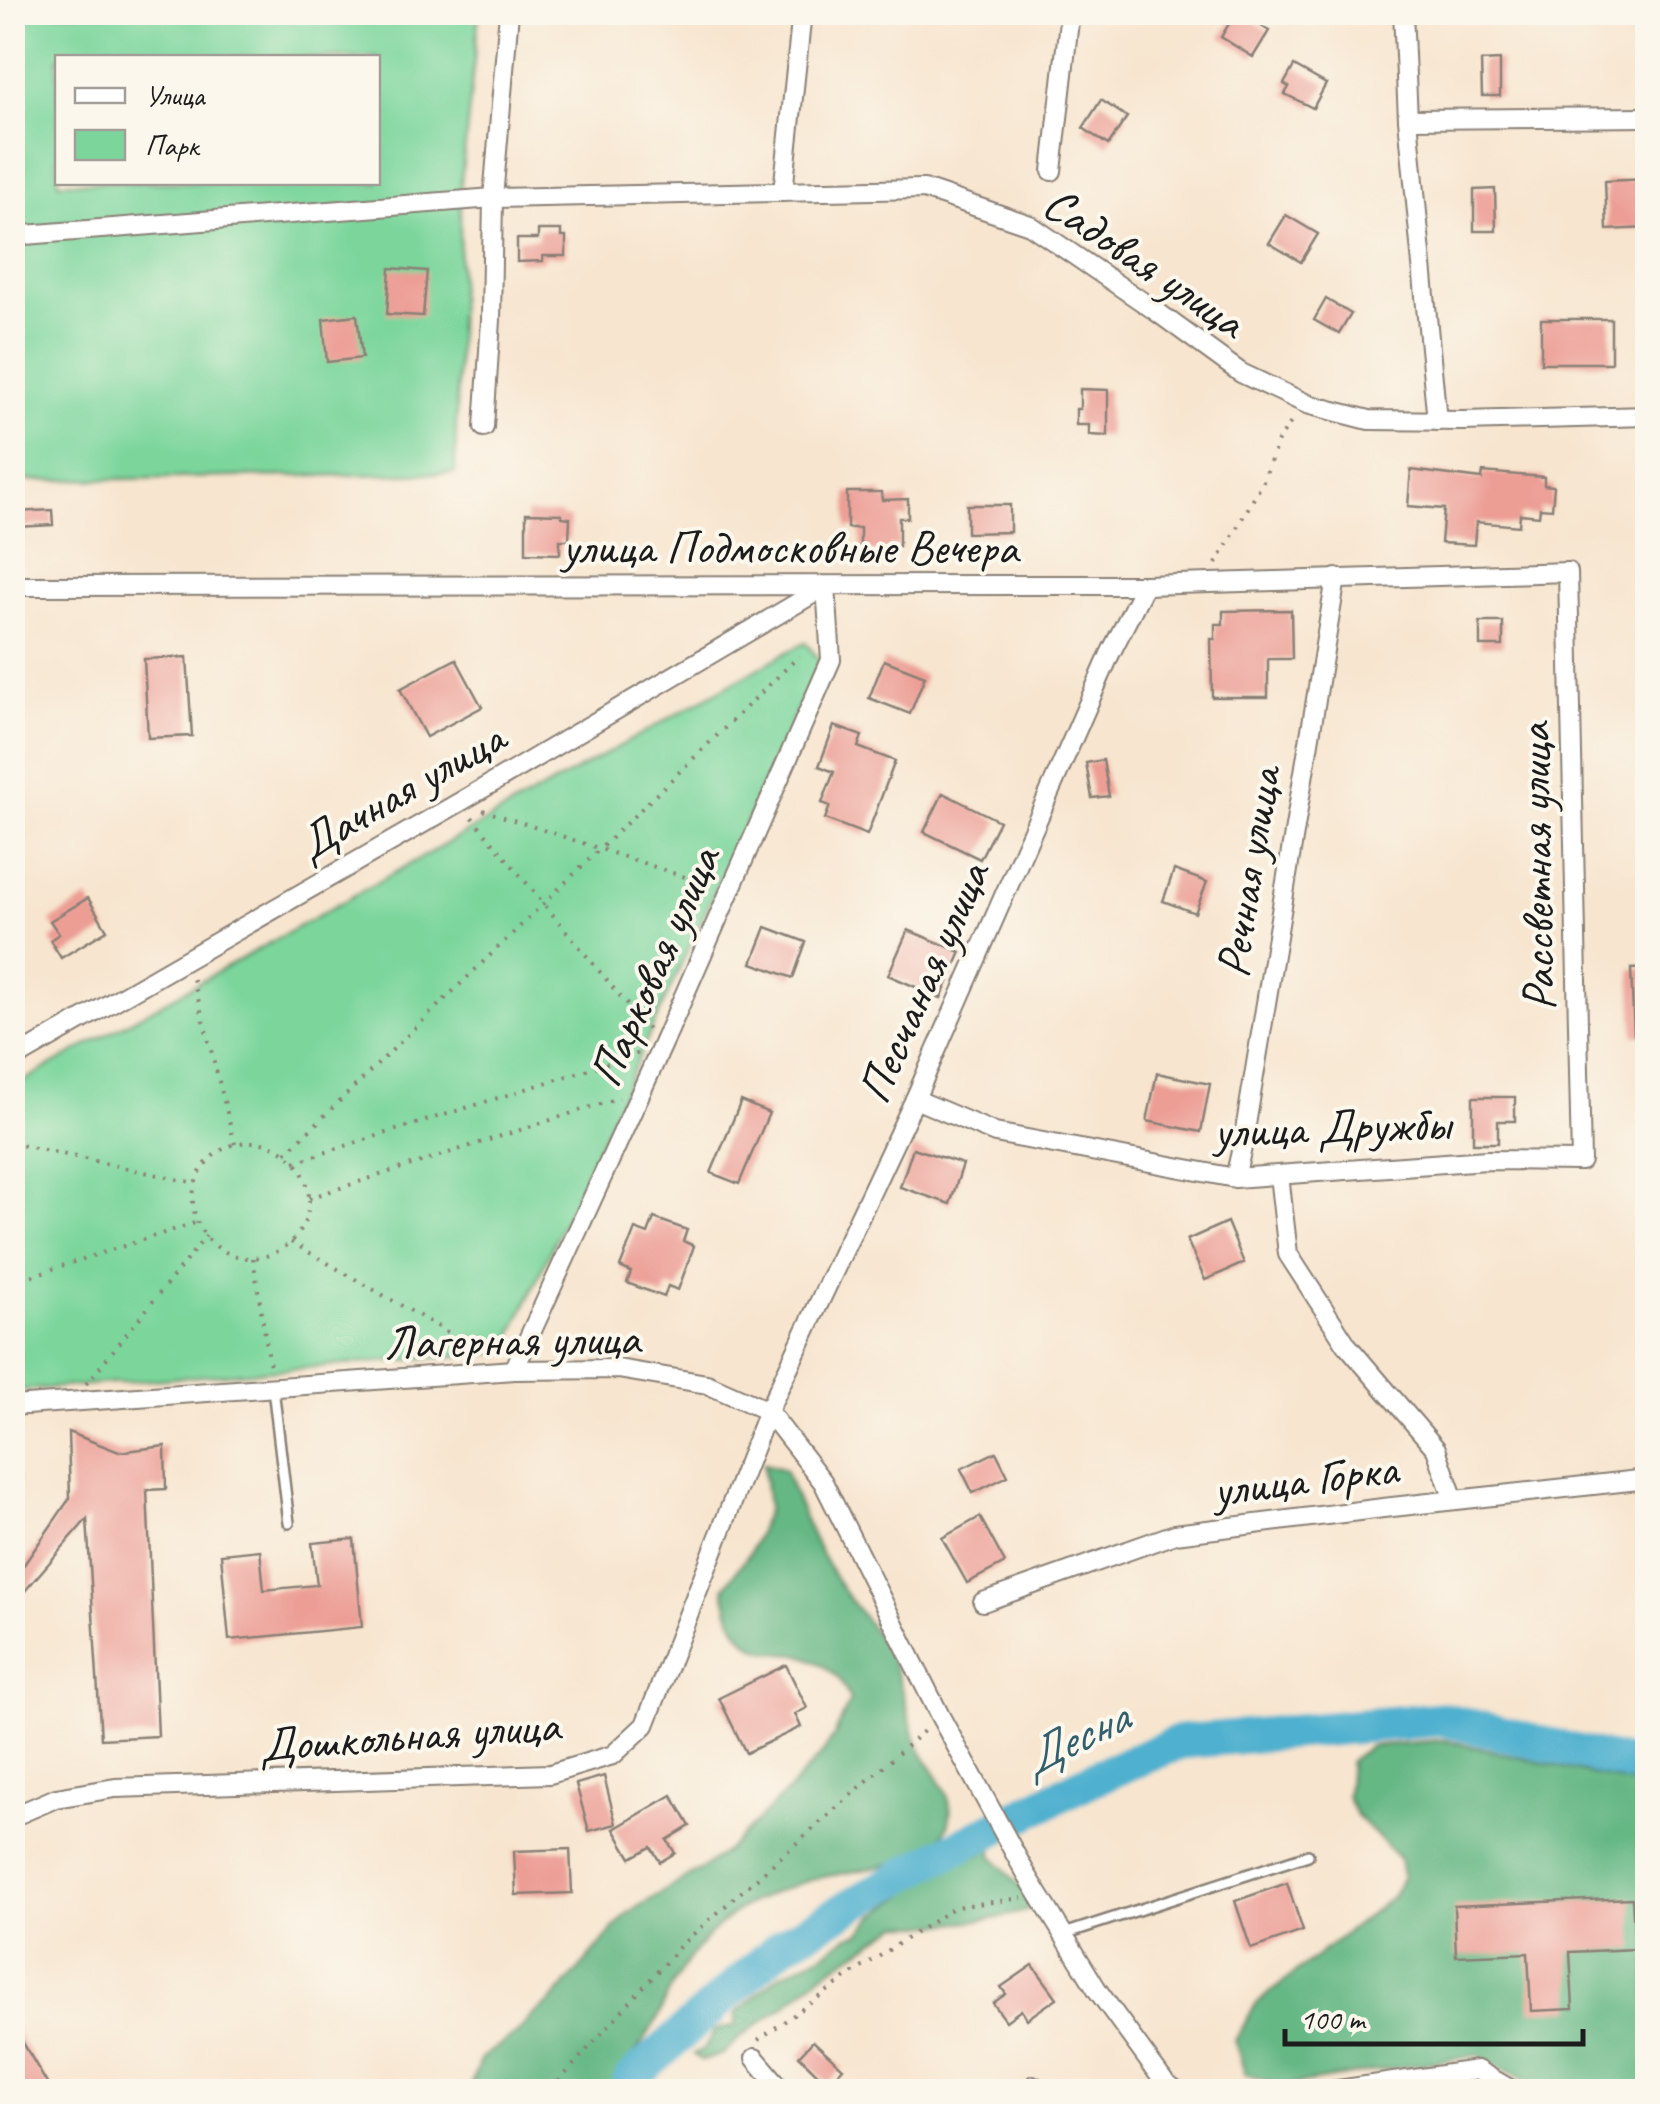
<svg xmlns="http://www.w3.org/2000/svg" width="1660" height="2104" viewBox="0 0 1660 2104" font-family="Caveat,sans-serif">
  <rect width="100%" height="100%" fill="#fbf7ec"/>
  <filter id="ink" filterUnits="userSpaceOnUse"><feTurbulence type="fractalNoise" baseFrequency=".01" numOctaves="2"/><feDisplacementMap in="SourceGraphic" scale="20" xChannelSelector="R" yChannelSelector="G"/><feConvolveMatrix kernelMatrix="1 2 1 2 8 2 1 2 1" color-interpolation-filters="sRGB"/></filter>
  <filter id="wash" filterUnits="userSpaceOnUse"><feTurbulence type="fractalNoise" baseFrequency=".0048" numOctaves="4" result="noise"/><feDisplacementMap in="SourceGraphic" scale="40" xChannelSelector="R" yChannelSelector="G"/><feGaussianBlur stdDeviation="2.25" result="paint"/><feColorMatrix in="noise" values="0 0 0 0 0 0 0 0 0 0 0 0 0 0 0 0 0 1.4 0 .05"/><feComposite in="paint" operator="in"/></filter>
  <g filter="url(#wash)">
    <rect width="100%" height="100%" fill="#f7e5cf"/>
    <g fill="#7cd69c" stroke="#4c795c" stroke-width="2.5" fill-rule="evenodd">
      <path d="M12,13H479L461,183L455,473L13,481ZM58,58H378V182H58Z"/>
      <path d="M805,642L820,661L504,1352L13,1391V1087Z"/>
    </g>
    <g fill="#65b784" stroke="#406a50" stroke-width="2.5">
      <path d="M763,1463L785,1470C798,1505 813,1541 832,1573C847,1600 869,1621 884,1647C903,1678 905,1714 919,1747C927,1765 948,1787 950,1807C957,1862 860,1869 823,1877C802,1882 779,1890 759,1899C716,1918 688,1955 667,1996C663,2005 660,2015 655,2023C640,2047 624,2070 607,2091H468L481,2058L517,2033L532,2016L550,2003L628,1913L706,1866L724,1853L790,1789L822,1754L834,1736L850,1700C847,1694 843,1684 839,1679C830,1668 810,1657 797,1654C784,1652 770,1654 758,1648C735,1638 727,1609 724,1587L751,1551L768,1508Z"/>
      <path d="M1444,1740L1647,1787V2091H1544L1478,2055L1283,2086L1245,2074L1235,2041L1256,2004L1393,1896L1403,1876L1400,1859L1356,1815L1347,1796L1350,1761L1370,1746Z"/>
      <path d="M992,1847V1855L1030,1898L1033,1909L999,1918L933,1925H899L821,1975L787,2004L741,2037L723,2054L702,2061L694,2054L704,2049L715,2030L737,2025L735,2014L778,1976L821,1955L849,1936L860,1933L874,1916L903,1896L919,1881L928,1875L982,1854Z"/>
    </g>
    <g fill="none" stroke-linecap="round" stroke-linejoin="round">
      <path stroke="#50b1cf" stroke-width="35" d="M626,2092L631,2079L782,1945L922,1865L1092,1779L1180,1742L1442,1719L1648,1769"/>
    </g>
    <g id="blocks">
      <g fill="#ec9d94">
        <path d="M1236,12H1240L1269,31L1253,57L1221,37Z"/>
        <path d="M1500,60V96H1482L1481,61Z"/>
        <path d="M1294,66L1326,84L1313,108L1285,94L1289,87L1284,84Z"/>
        <path d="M1101,100L1127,117L1108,145L1083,128Z"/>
        <path d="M1648,179V228L1607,230L1605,181Z"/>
        <path d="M1495,189L1496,231H1474V190Z"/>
        <path d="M1286,215L1318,234L1301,262L1269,243Z"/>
        <path d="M538,230H561V237H566V256H543V261L517,262V239H538Z"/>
        <path d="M390,268L427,271L423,316L387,314Z"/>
        <path d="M1326,299L1351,314L1339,334L1314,320Z"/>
        <path d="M357,315L362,358L327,362L323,319Z"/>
        <rect x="1541" y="319" width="70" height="44"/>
        <path d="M1080,389L1108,390V436L1089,435V425H1076V409H1080Z"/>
        <path d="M1411,470L1482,479L1483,472L1544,477V485L1554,486L1552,509L1540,508L1539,516L1520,514L1519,526L1476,522L1474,545L1441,543L1444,509L1408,506Z"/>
        <path d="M847,492H881L882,500L908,499V518H899V546H890V551L868,552V549H860V528H847Z"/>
        <path d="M967,505H1010V532L967,533Z"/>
        <path d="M52,510L53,525L17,527L16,512Z"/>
        <path d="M526,513L562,514V517L570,518L569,540H560V554L526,553Z"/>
        <path d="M1291,610L1292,659H1268V697H1212L1211,639H1215V624H1223V611Z"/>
        <rect x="1480" y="622" width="23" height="24"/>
        <path d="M187,657L192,736L148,738L144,659Z"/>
        <path d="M456,659L482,707L426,737L400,689Z"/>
        <path d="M884,660L925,676L910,714L869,698Z"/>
        <path d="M834,726L862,736L858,747L895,761L867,835L825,819L830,806L822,803L834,772L819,766Z"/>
        <path d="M1103,760L1109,796L1092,798L1086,763Z"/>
        <path d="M943,793L999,821L980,859L924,832Z"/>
        <path d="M1174,870L1207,882L1195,913L1163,901Z"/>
        <path d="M88,898L107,930L61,958L50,940L59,934L50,921Z"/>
        <path d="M766,927L806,942L793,978L752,963Z"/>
        <path d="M908,930L961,952L941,998L888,975Z"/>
        <path d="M1648,968V1035H1634L1631,969Z"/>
        <path d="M1157,1073L1210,1084L1201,1132L1147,1121Z"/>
        <path d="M1473,1097H1515V1121H1498V1143H1473Z"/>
        <path d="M741,1101L769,1113L739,1184L711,1173Z"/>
        <path d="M913,1148L963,1164L950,1204L900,1187Z"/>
        <path d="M654,1218L687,1230L683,1241L694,1246L678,1290L668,1286L664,1297L627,1283L631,1272L620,1267L635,1229L648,1234Z"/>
        <path d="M1227,1222L1244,1263L1205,1280L1187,1240Z"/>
        <path d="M68,1432L119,1452L165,1446L166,1489L147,1490L158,1736L101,1739L87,1519L12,1606V1582L70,1498Z"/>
        <path d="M996,1452L1008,1476L973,1493L961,1469Z"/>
        <path d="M980,1517L1005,1563L967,1583L942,1538Z"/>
        <path d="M354,1539L362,1627L229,1640L221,1554L260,1550L264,1590L317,1585L312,1543Z"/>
        <path d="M786,1665L807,1708L795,1714L801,1727L746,1753L719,1698Z"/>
        <path d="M604,1776L616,1824L589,1831L576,1784Z"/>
        <path d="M672,1795L690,1826L667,1840L675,1853L660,1862L651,1847L631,1858L614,1829Z"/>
        <path d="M570,1849L572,1893L516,1895L514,1851Z"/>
        <path d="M1287,1883L1303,1931L1251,1949L1235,1901Z"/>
        <path d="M1632,1898L1635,1949L1570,1952L1573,2009L1531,2011L1528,1953L1456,1956L1454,1906Z"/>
        <path d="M1033,1965L1057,1998L1027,2019L1021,2010L1006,2021L993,2003L1006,1994L1001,1987Z"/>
        <path d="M12,2024L52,2092H12Z"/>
        <path d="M813,2041L843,2068L828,2084L799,2056Z"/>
      </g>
    </g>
  </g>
  <g filter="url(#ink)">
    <use href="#blocks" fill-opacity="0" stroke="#8a8076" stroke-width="2.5"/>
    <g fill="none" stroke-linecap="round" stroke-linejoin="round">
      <g stroke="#8a8076" stroke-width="14">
        <g id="service">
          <path d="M273,1388L289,1523"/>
          <path d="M1064,1934L1308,1855"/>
          <path d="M1033,2081L1053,2092"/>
        </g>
      </g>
      <g stroke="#8a8076" stroke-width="22">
        <g id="minor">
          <path d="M1403,12L1408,119L1437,421"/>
          <path d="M1408,119L1648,117"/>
          <path d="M1052,171L1070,12"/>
          <path d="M783,192L802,12"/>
          <path d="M12,236L493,198L924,189L1030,225L1153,309L1241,373L1307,404L1369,420L1463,421L1648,416"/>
          <path d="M484,427L491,320L493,198L509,12"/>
          <path d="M12,586L1145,585L1568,572L1581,1161L1487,1160L1235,1178L995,1133L915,1099"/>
          <path d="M12,1060L460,802L826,586L831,660L662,1046L514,1370"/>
          <path d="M1279,1175L1288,1254L1347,1345L1436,1449L1454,1500"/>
          <path d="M1235,1178L1243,1143L1336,578"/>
          <path d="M12,1406L514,1370L618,1369L707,1384L768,1411L823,1482L940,1716L1025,1872L1098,1991L1165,2083L1177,2092"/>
          <path d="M983,1602L1175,1534L1383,1508L1648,1479"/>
          <path d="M12,1817L56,1798L115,1788L550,1774L613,1755L645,1725L768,1411L915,1099L1110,654L1145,585"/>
          <path d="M755,2058L784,2092"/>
          <path d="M1324,2092L1477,2070L1515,2092"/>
        </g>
      </g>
      <g stroke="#8a8076" stroke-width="4" stroke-dasharray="2.5 8" stroke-linecap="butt">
        <path d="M1216,564L1262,484L1278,441L1294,418"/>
        <path d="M483,810L712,886"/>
        <path d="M472,817L648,1030"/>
        <path d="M193,979L235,1144"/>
        <circle cx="251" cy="1200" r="58"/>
        <path d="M12,1143L195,1183"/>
        <path d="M286,1153L799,656"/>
        <path d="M295,1162L640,1053"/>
        <path d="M309,1198L619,1098"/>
        <path d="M291,1242L482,1352"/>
        <path d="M253,1258L271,1372"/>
        <path d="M12,1282L198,1222"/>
        <path d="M86,1384L206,1236"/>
        <path d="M758,2040L846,1978L955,1907L1022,1898"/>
        <path d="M558,2092L559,2081L681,1945L926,1729"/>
      </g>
      <use href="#service" stroke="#fff" stroke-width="9"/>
      <use href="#minor" stroke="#fff" stroke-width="18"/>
    </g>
  </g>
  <g text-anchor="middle" stroke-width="8" stroke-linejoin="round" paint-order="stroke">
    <g font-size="48" fill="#1c1c1c" stroke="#fbf7ec">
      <text transform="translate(1145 261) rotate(34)" y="17">Садовая улица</text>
      <text x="790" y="563">улица Подмосковные Вечера</text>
      <text transform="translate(400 790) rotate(-30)" y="17">Дачная улица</text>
      <text transform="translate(1535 867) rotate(-91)" y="17">Рассветная улица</text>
      <text transform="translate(1247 872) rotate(-81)" y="17">Речная улица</text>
      <text transform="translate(653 966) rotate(-66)" y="17">Парковая улица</text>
      <text transform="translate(922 982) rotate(-66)" y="17">Песчаная улица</text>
      <text transform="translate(1332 1126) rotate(-2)" y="17">улица Дружбы</text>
      <text transform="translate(512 1339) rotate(-1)" y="17">Лагерная улица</text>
      <text transform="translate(1305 1478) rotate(-7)" y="17">улица Горка</text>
      <text transform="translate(409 1734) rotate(-4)" y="17">Дошкольная улица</text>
    </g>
    <g font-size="50" font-style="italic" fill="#335f6d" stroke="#fbf7ec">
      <text transform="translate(1074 1737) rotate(-26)" y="18">Десна</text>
    </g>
  </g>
  <rect width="1660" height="2104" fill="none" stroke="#fbf7ec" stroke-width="50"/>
  <rect x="55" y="55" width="325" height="130" fill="#fbf7ec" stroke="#a29f99" stroke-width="2.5"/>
  <rect x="75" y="88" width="50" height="15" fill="#ffffff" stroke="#a29f99" stroke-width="2.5"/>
  <text x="145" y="105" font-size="30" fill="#1c1c1c">Улица</text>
  <rect x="75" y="130" width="50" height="30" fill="#7cd69c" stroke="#a29f99" stroke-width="2.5"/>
  <text x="145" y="155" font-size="30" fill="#1c1c1c">Парк</text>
  <path d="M1285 2029v15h298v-15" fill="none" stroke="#1c1c1c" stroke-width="5"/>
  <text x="1300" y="2029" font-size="30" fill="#1c1c1c" stroke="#fbf7ec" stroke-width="8" paint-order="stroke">100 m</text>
</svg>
